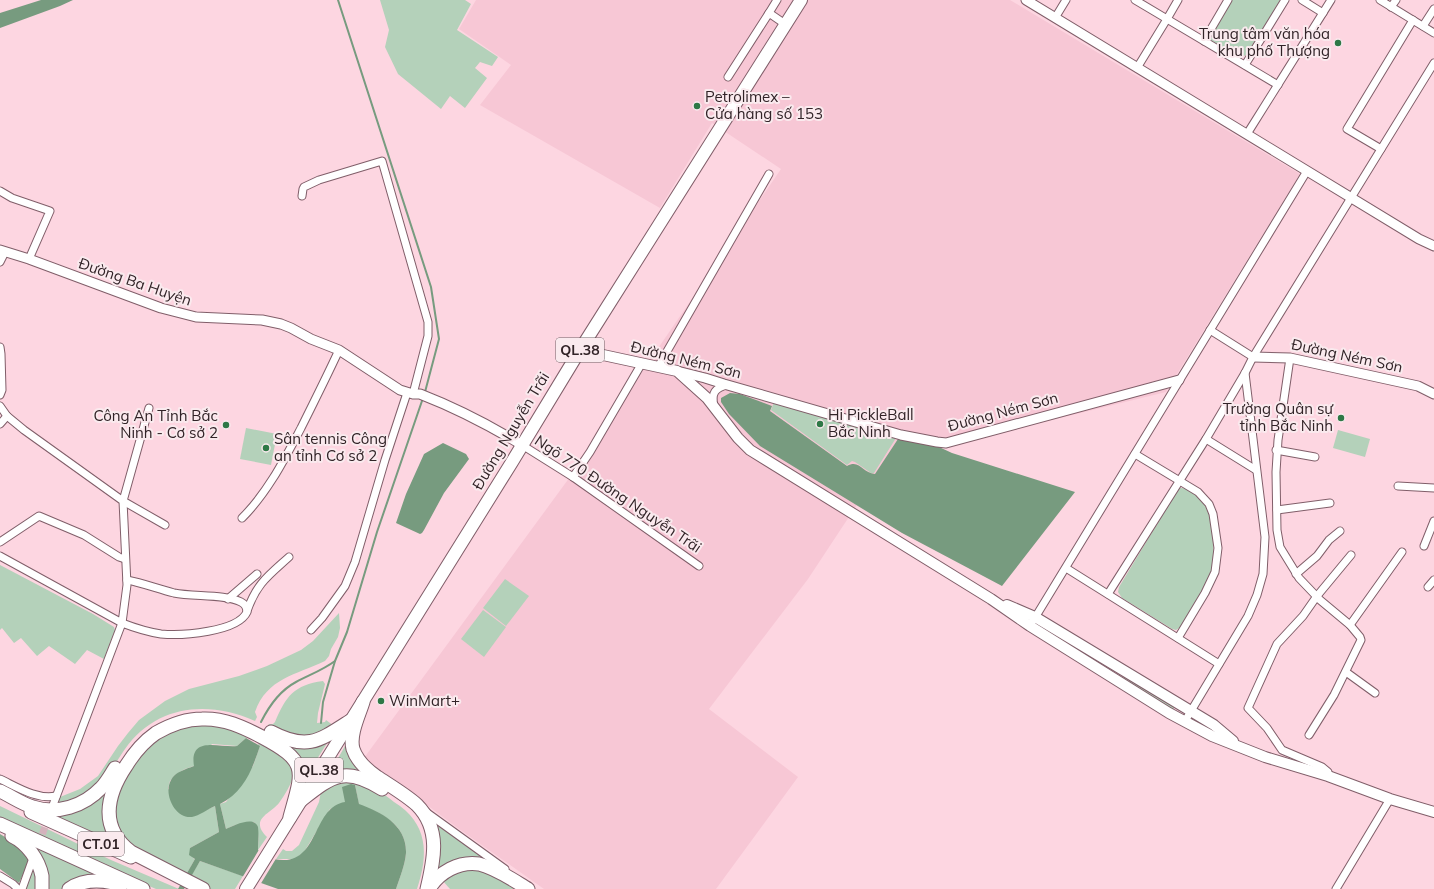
<svg xmlns="http://www.w3.org/2000/svg" width="1434" height="889" viewBox="0 0 1434 889" font-family="Mulish,sans-serif">
  <rect width="100%" height="100%" fill="#fdd6e1"/>
  <path fill="#f7c7d5" d="M476,0H1010L1300,174L1166,392L970,440L901,438L808,579L709,709L798,777L716,889H544L459,829L364,758L567,481L781,169L712,123L660,208L480,105L511,65L459,29Z"/>
  <g fill="#b4d1ba">
    <path d="M380,0H465L471,4L457,30L498,57L492,66L480,62L475,68L487,78L465,108L450,96L441,109L398,74L385,47L389,30Z"/>
    <path d="M1230,0H1281L1246,55L1240,58L1209,39Z"/>
    <path d="M774,402L896,438L874,473H871L855,462L852,461L847,465L771,410Z"/>
    <path d="M246,428L277,434L271,465L240,459Z"/>
    <path d="M1338,430L1370,439L1365,457L1333,448Z"/>
    <path d="M1180,488C1185,488 1187,489 1191,491C1196,494 1200,497 1204,501C1214,515 1216,556 1211,572C1204,592 1192,609 1182,626L1176,630L1172,629L1122,598L1118,592L1119,587L1177,491Z"/>
    <path d="M0,565L93,614L114,627L115,630L104,659L87,650L75,664L49,646L37,656L21,638L14,643L2,628L0,630Z"/>
    <path d="M505,579L529,596L506,626L483,608Z"/>
    <path d="M483,610L506,627L484,657L461,639Z"/>
    <path d="M339,613L340,628L338,637L331,649L329,656L325,661C296,675 267,678 255,712L257,717L255,721C208,700 156,705 125,749C115,763 105,784 92,793C86,798 63,803 55,806L60,797L80,789L98,776L118,746L128,733L139,720L165,701L189,689L239,676L267,666L301,650L313,641Z"/>
    <path d="M1123,676L1174,707V709L1172,710L1122,678Z"/>
    <path d="M323,681L325,684L318,713L317,723L325,722L326,720L334,726L309,738L267,728L269,724H273L275,722C286,696 294,685 323,681Z"/>
    <path d="M208,723L247,734L246,738L237,746L212,744L194,766L185,769L175,775L170,781L168,789L204,811L215,806L219,832L190,848L193,858L195,859L185,877L141,855L117,829L114,800L142,751L170,731Z"/>
    <path d="M331,737L305,778L276,740Z"/>
    <path d="M261,740L290,759L294,775C291,784 285,795 279,803C270,814 249,819 267,837L258,850C258,841 260,830 254,822L235,825L226,829L220,804L226,802L253,766L260,746L258,745Z"/>
    <path d="M345,746L354,765L361,772L328,776Z"/>
    <path d="M347,779C357,783 368,787 379,792C384,794 389,798 394,802C428,823 429,854 417,889H396C400,877 405,865 406,853C407,825 381,812 359,805L355,785L345,803L330,809L304,852L295,859H276L283,849L286,851H292L299,845L319,802L321,791Z"/>
    <path d="M106,788L116,844L42,814Z"/>
    <path d="M0,806L111,860L179,889H156L66,850L0,817Z"/>
    <path d="M435,823L492,863L437,875Z"/>
    <path d="M30,843L101,876L64,889H46Z"/>
    <path d="M200,861L243,876L235,889H207L189,879Z"/>
    <path d="M484,869L519,889H450L442,880L459,871Z"/>
    <path d="M34,871L36,872L38,889H24L30,873Z"/>
  </g>
  <path fill="#85a98d" d="M0,834L15,843L30,859L19,883L0,869Z"/>
  <g fill="#779b7f">
    <path d="M41,0H73L60,6L0,28V13Z"/>
    <path d="M730,393L740,394L772,406L770,411L847,466C860,459 862,473 875,474L898,439L939,447L952,453L1075,492L1002,586L902,533L760,446L729,414L721,402V398Z"/>
    <path d="M443,443L466,454L469,459L444,493L424,530L422,533L420,534L396,523L406,494L424,454Z"/>
    <path d="M246,738L260,746C252,770 244,792 220,804L226,829C233,826 254,815 258,827C259,835 258,843 258,850C263,853 267,856 272,858C276,860 282,860 287,860C319,856 314,807 345,802L342,787L351,784L355,785L359,804C381,812 407,825 406,853C405,865 400,877 396,889H278L200,861L184,889H178L195,859L189,855L190,848L219,832L215,806C208,809 199,816 192,817C175,819 163,794 171,780C175,772 186,769 194,766C189,735 220,748 237,746Z"/>
  </g>
  <path fill="#fdd6e1" d="M260,848V849L274,857H277L260,885L242,878Z"/>
  <g fill="none" stroke-linecap="round" stroke-linejoin="round">
    <g stroke="#779b7f" stroke-width="2">
      <path d="M338,0L431,287L439,339L425,392"/>
      <path d="M261,722C269,706 279,691 296,682C309,675 323,670 335,661"/>
      <path d="M321,723L323,702L335,661L347,632L377,532L423,398"/>
    </g>
    <path stroke="#d4b2bc" stroke-width="7" stroke-dasharray="7 3.5" stroke-linecap="butt" d="M39,844L48,818"/>
    <g stroke="#805e69" stroke-width="9">
      <g id="minor">
        <path d="M777,0L769,13L785,24"/>
        <path d="M1135,0L1167,19L1178,0"/>
        <path d="M1302,0L1323,13"/>
        <path d="M1380,0L1434,33"/>
        <path d="M1391,7L1396,0"/>
        <path d="M1055,18L1066,0"/>
        <path d="M1423,26L1434,9"/>
        <path d="M1204,41L1228,0"/>
        <path d="M1245,65L1285,0"/>
        <path d="M1137,68L1167,19L1278,85"/>
        <path d="M728,77L769,13"/>
        <path d="M1247,134L1331,0"/>
        <path d="M1381,149L1347,129L1413,20"/>
        <path d="M0,191L12,198L50,211L29,259"/>
        <path d="M302,196L303,189L304,187L319,180L382,161L428,322V336L413,394"/>
        <path d="M0,262L5,252"/>
        <path d="M0,347L1,354L2,390L0,395"/>
        <path d="M1253,357L1434,63"/>
        <path d="M1290,358L1278,440L1276,472L1277,530L1280,547L1299,578L1320,600L1350,625L1360,637L1361,640L1334,695L1309,735"/>
        <path d="M658,367L769,174"/>
        <path d="M0,406L7,416L24,430L123,501L127,585L122,623L0,556"/>
        <path d="M714,406C711,393 715,388 727,385"/>
        <path d="M149,408L123,501L165,525"/>
        <path d="M0,424L7,416"/>
        <path d="M1206,439L1256,470"/>
        <path d="M522,445L573,477L699,566"/>
        <path d="M1276,450L1315,457"/>
        <path d="M1135,454L1198,492L1209,504L1213,514L1218,548L1215,572L1205,593L1178,638"/>
        <path d="M573,477L590,452L642,363"/>
        <path d="M1398,486L1434,488"/>
        <path d="M1277,510L1330,503"/>
        <path d="M242,518C268,492 284,460 301,428C314,402 327,376 339,350"/>
        <path d="M0,542L39,516L84,535L119,557L125,559"/>
        <path d="M1424,546L1434,521"/>
        <path d="M1066,568L1219,664"/>
        <path d="M1296,574L1317,556L1329,540L1340,531"/>
        <path d="M1428,587L1434,580"/>
        <path d="M1108,594L1206,439L1245,373L1253,357L1210,330"/>
        <path d="M228,599L257,574"/>
        <path d="M247,611C257,583 268,576 289,557"/>
        <path d="M1033,621L1307,171"/>
        <path d="M1350,625L1402,552"/>
        <path d="M311,630L322,618L345,586L355,562L385,460L407,393"/>
        <path d="M1346,672L1375,693"/>
        <path d="M1185,721L1248,616L1257,595L1263,574L1265,537L1245,373"/>
        <path d="M1328,776V772L1322,767L1282,750L1267,728L1248,708L1277,644L1303,616L1317,596L1351,555"/>
        <path d="M0,779C17,787 37,800 56,796"/>
        <path d="M53,805L122,623C135,628 148,632 161,634C181,636 238,632 247,612C247,607 245,604 241,602C225,594 193,597 174,593C158,589 143,583 127,580"/>
        <path d="M426,812L505,869"/>
        <path d="M0,876L13,884L18,889"/>
        <path d="M22,889L32,861"/>
        <path d="M1336,889L1390,799"/>
      </g>
    </g>
    <g stroke="#805e69" stroke-width="11">
      <g id="tertiary">
        <path d="M1026,0L1419,239L1434,246"/>
        <path d="M0,250L29,259L161,308L196,317L262,320L281,324L291,328L311,339L339,350L400,390L413,394H420C456,408 489,425 522,445"/>
        <path d="M1253,357L1290,358L1418,386L1434,394"/>
        <path d="M677,371L705,378L724,384L901,435L937,442L946,443L1179,380"/>
      </g>
    </g>
    <g stroke="#805e69" stroke-width="12">
      <g id="secondary">
        <path d="M580,350L677,371L707,398L738,438L750,450L991,599L1030,626L1169,713L1212,736L1265,757L1328,776L1390,799L1434,812"/>
        <path d="M1007,605L1035,617L1214,725L1233,741"/>
      </g>
    </g>
    <g stroke="#805e69" stroke-width="14">
      <path id="trunk" d="M246,889L512,462L580,350L801,0"/>
    </g>
    <g stroke="#805e69" stroke-width="15">
      <g id="motorway">
        <path d="M363,702C359,715 349,735 353,749C357,761 367,770 377,777C389,785 406,795 417,805C441,829 434,860 427,889"/>
        <path d="M271,732C307,751 319,741 350,721"/>
        <path d="M0,791C11,796 22,804 33,807C57,815 84,806 101,788C107,782 111,774 115,768"/>
        <path d="M300,801C332,776 344,765 382,789"/>
        <path d="M31,812L131,857"/>
        <path d="M0,824L143,889"/>
        <path d="M12,836C27,843 39,860 42,876C42,880 42,885 42,889"/>
        <path d="M69,889C85,878 104,880 121,885"/>
        <path d="M203,889L131,852C99,828 106,796 126,766C134,753 143,742 156,733C170,725 186,719 202,719C224,718 243,727 262,737C309,762 303,770 290,817"/>
        <path d="M429,889C439,872 459,861 479,864C496,868 513,880 528,889"/>
      </g>
    </g>
    <use href="#minor" stroke="#fff" stroke-width="7"/>
    <use href="#tertiary" stroke="#fff" stroke-width="9"/>
    <use href="#secondary" stroke="#fff" stroke-width="10"/>
    <use href="#trunk" stroke="#fff" stroke-width="12"/>
    <use href="#motorway" stroke="#fff" stroke-width="13"/>
  </g>
  <g fill="#2e7846" stroke="#faeaee" stroke-width="1.5">
    <circle cx="1338" cy="43" r="4"/>
    <circle cx="697" cy="106" r="4"/>
    <circle cx="1341" cy="418" r="4"/>
    <circle cx="820" cy="424" r="4"/>
    <circle cx="226" cy="425" r="4"/>
    <circle cx="266" cy="448" r="4"/>
    <circle cx="381" cy="701" r="4"/>
  </g>
  <g text-anchor="middle" stroke-width="4" stroke-linejoin="round" paint-order="stroke">
    <g fill="#faeaee" stroke="#6d5f63" stroke-width="1">
      <rect x="556" y="338" width="48" height="24" rx="3"/>
      <rect x="295" y="758" width="48" height="24" rx="3"/>
      <rect x="78" y="832" width="46" height="24" rx="3"/>
    </g>
    <g font-size="14" font-weight="bold" fill="#312327">
      <text x="580" y="355">QL.38</text>
      <text x="319" y="775">QL.38</text>
      <text x="101" y="849">CT.01</text>
    </g>
    <g font-size="15" fill="#312327" stroke="#faeaee" text-anchor="start">
      <text x="1330" y="39" text-anchor="end">Trung tâm văn hóa<tspan x="1330" dy="17">khu phố Thượng</tspan></text>
      <text x="705" y="102">Petrolimex –<tspan x="705" dy="17">Cửa hàng số 153</tspan></text>
      <text x="1333" y="414" text-anchor="end">Trường Quân sự<tspan x="1333" dy="17">tỉnh Bắc Ninh</tspan></text>
      <text x="828" y="420">Hi PickleBall<tspan x="828" dy="17">Bắc Ninh</tspan></text>
      <text x="218" y="421" text-anchor="end">Công An Tỉnh Bắc<tspan x="218" dy="17">Ninh - Cơ sở 2</tspan></text>
      <text x="274" y="444">Sân tennis Công<tspan x="274" dy="17">an tỉnh Cơ sở 2</tspan></text>
      <text x="389" y="706">WinMart+</text>
    </g>
    <g font-size="15" fill="#312327" stroke="#faeaee">
      <text transform="translate(135 282) rotate(19)" y="5">Đường Ba Huyện</text>
      <text transform="translate(1347 356) rotate(12)" y="5">Đường Ném Sơn</text>
      <text transform="translate(686 360) rotate(14)" y="5">Đường Ném Sơn</text>
      <text transform="translate(1003 412) rotate(-15)" y="5">Đường Ném Sơn</text>
      <text transform="translate(511 431) rotate(-59)" y="5">Đường Nguyễn Trãi</text>
      <text transform="translate(618 494) rotate(34)" y="5">Ngõ 770 Đường Nguyễn Trãi</text>
    </g>
  </g>
</svg>
